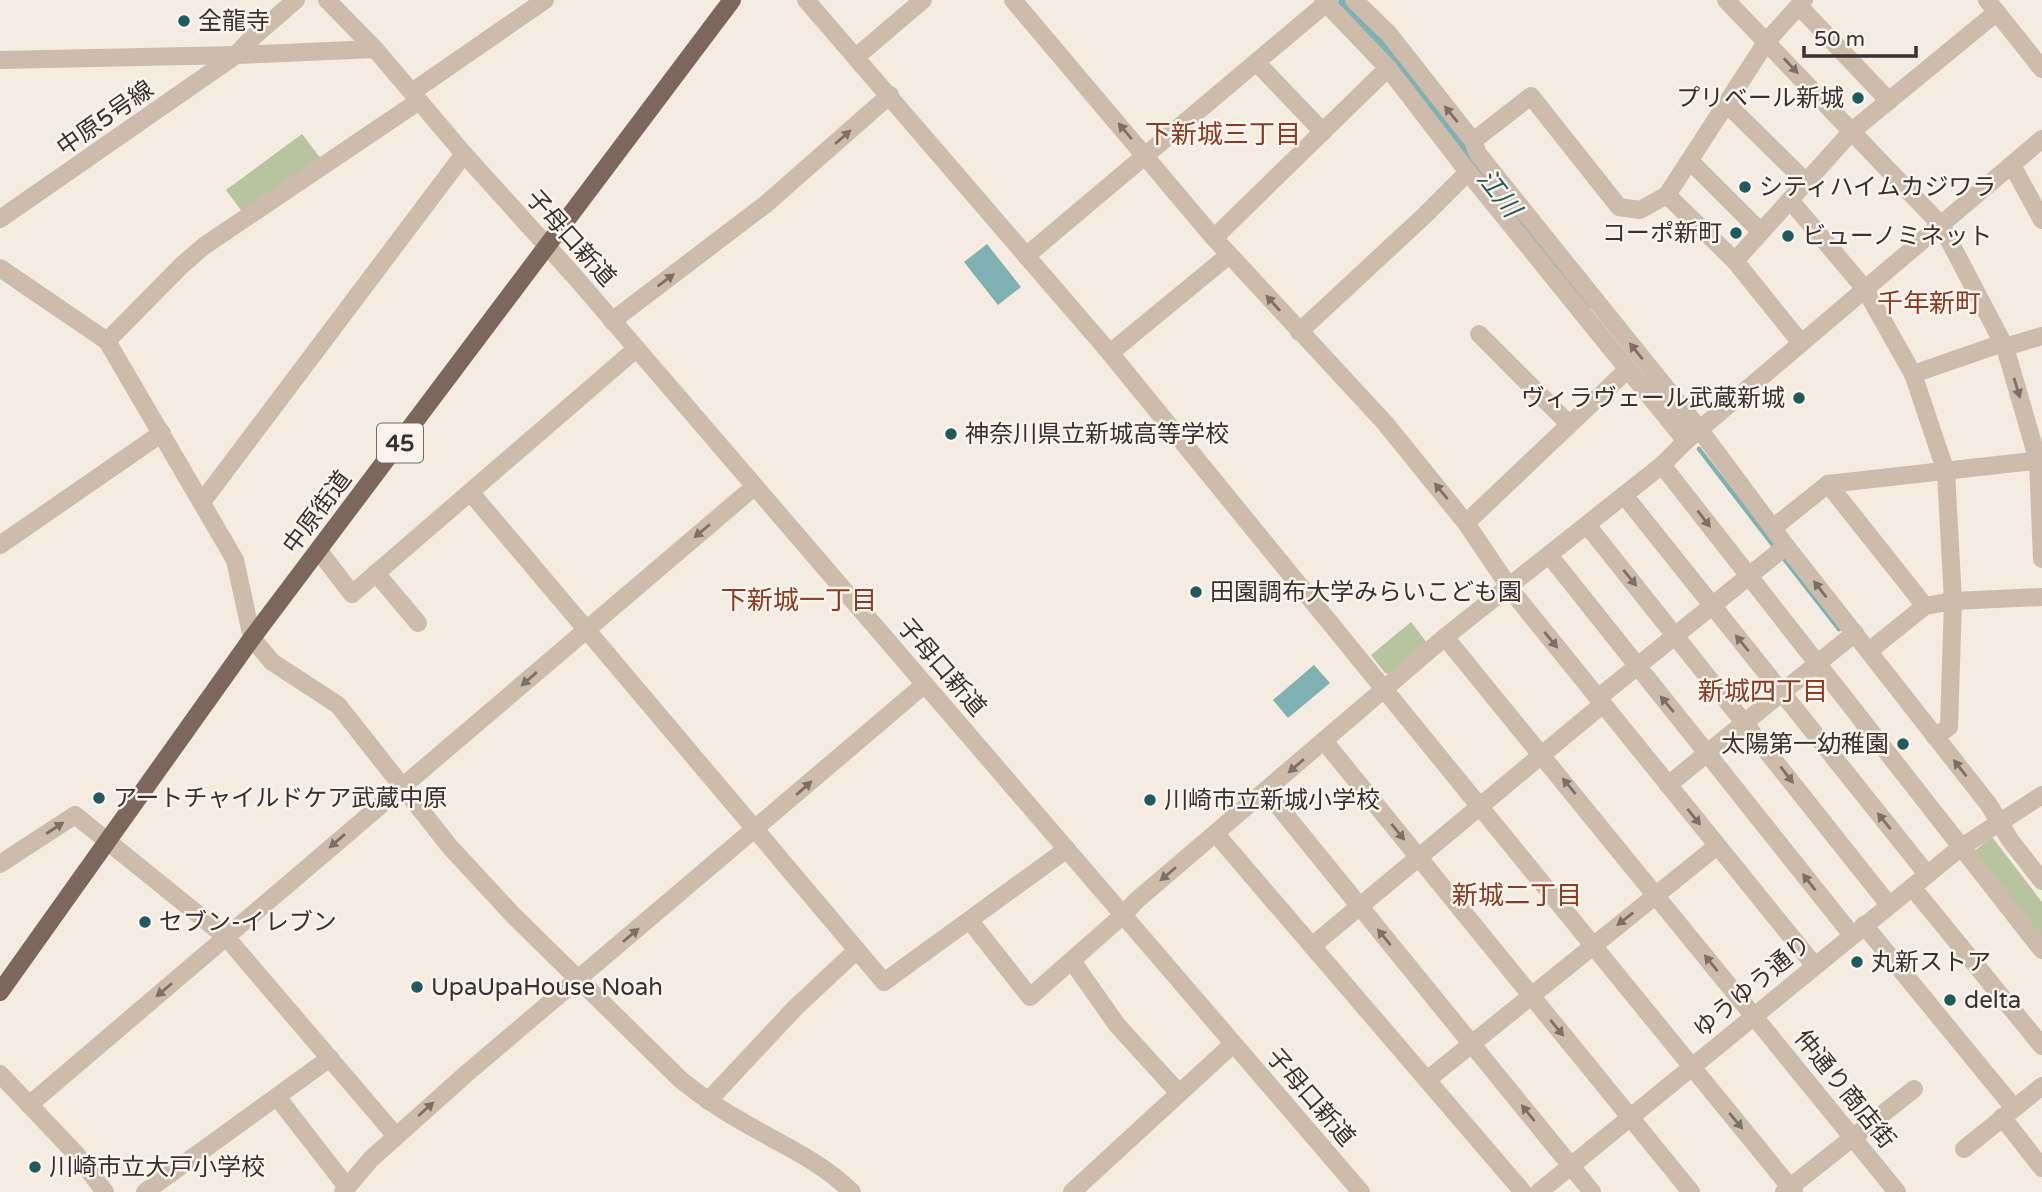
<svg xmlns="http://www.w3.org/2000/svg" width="2042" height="1192" viewBox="0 0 2042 1192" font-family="'Varela Round','Noto Sans JP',sans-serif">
  <rect width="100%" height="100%" fill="#f4ebe1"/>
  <g fill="#b8c4a0">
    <path d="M302,134L325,164L246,217L226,190Z"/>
    <path d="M1411,622L1427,643L1390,674L1385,673L1371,655Z"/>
    <path d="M1992,837L2042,902V940L1973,852Z"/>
  </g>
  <g fill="#7fb0b2">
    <path d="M987,244L1021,287L998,305L964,262Z"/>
    <path d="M1314,665L1330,683L1288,718L1273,700Z"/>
  </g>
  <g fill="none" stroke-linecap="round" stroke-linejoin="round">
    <g stroke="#7fb0b2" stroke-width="4.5">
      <path d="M1699,449L1776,549"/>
      <path d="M1782,556L1839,629"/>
    </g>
    <path stroke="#7fb0b2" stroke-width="26" d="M1339,0L1393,60L1581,299"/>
    <g stroke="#cdbbac" stroke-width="18">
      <path d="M327,0L375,49L464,154L576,278L1361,1192"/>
      <path d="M806,0L1110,353L1794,1192"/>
      <path d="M1013,0L1214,238L1385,423L1466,523L1514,594L1815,966"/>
      <path d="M1323,0L1388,68L1468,172L1686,441"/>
      <path d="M1354,0L1389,34L1473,141L1478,154L1700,430L1786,546L1989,805L2010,840L2042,881"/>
      <path d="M1726,0L1941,225L2005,347L2038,461L2042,559"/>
      <path d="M1987,0L2042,69"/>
      <path d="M1799,6L1889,101"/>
      <path d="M856,57L923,0"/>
      <path d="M0,60L236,55L375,49"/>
      <path d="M1257,63L1323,132"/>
      <path d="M412,92L545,0"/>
      <path d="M1727,104L1806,182"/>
      <path d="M1473,141L1531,96L1619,207L1640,210L1667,195L1767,41L1804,0"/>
      <path d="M1690,161L1761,232"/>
      <path d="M2012,165L2042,220"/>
      <path d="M1667,195L1735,261L1801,343"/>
      <path d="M1790,200L1865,289L1913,374L1946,472L1953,601L1949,727L1935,737"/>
      <path d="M0,219L236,55L251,39L296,0"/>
      <path d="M1214,238L1388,68"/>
      <path d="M1026,256L1330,0"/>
      <path d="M1735,261L1852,131L1997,12"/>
      <path d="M0,268L107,341L235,560L252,638L272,662L338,705L450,847L513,915L681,1080C701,1096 721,1110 743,1122C782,1145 819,1160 852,1192"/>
      <path d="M612,321L766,204L890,95"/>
      <path d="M1299,332L1424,216L1468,172"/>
      <path d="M1479,334L1569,424"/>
      <path d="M107,341L181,266L204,246L419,101"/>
      <path d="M2005,347L2042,336"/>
      <path d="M1110,353L1229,255"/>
      <path d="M1913,374L2003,343"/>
      <path d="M1662,465L2042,950"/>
      <path d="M1828,484L1925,606"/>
      <path d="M471,493L884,982L1067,849"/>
      <path d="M1624,495L1927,874"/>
      <path d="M202,502L464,154"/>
      <path d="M1466,523L1627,370"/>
      <path d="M1587,525L1889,905"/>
      <path d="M1773,528L1828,484L2042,460"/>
      <path d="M0,545L162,433"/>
      <path d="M319,551L352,594L636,349"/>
      <path d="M1549,555L1852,935"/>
      <path d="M376,573L418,623"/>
      <path d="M1445,637L1897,1192"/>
      <path d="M1869,651L1925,606L1953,601L2042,597"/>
      <path d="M1598,698L1786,546"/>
      <path d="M1324,741L1691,1192"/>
      <path d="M1668,785L1855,633"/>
      <path d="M1266,791L1592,1192"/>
      <path d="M1216,834L1523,1192"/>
      <path d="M0,864L75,815L226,937L396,1136"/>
      <path d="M1912,887L2042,1046"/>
      <path d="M970,921L1030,997L1122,916L1137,900L1445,637L1662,465L1686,441L2042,139"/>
      <path d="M1864,925L2014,1108"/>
      <path d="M1312,946L1603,704"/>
      <path d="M1072,961L1117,1025L1179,1093"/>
      <path d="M0,1074L76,1154L105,1192"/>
      <path d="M1427,1080L1717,846"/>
      <path d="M277,1097L347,1187"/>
      <path d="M708,1101L796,1007L857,950"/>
      <path d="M29,1105L754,487"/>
      <path d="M2002,1117L2042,1168"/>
      <path d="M1964,1149L2042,1086"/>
      <path d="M145,1192L330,1058"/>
      <path d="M343,1192L371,1159L466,1074L925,684"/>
      <path d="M1072,1192L1233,1044"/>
      <path d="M1539,1192L1960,848L2042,795"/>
      <path d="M1784,1192L1914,1089"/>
    </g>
    <path stroke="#7d675c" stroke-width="18" d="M0,992L252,638L732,0"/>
  </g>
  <defs><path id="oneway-solid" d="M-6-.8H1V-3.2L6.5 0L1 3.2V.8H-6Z" transform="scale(1.75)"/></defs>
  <g fill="#7d6f65">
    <use href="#oneway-solid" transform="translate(1791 66) rotate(47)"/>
    <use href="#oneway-solid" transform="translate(1451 114) rotate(-129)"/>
    <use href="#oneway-solid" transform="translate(1125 131) rotate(-130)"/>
    <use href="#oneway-solid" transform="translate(843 137) rotate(-41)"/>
    <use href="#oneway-solid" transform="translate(666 280) rotate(-37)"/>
    <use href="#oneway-solid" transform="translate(1273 303) rotate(-132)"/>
    <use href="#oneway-solid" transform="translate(1636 351) rotate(-129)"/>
    <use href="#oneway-solid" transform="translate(2017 388) rotate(73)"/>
    <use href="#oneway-solid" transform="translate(1441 491) rotate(-129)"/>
    <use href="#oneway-solid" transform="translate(1704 519) rotate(52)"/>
    <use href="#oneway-solid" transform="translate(702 531) rotate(140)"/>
    <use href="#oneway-solid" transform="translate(1630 578) rotate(51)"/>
    <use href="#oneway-solid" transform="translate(1820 589) rotate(-128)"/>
    <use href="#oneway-solid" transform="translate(1551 640) rotate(51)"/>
    <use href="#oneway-solid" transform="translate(1742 643) rotate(-129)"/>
    <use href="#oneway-solid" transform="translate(529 679) rotate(139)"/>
    <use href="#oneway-solid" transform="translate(1667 704) rotate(-130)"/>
    <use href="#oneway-solid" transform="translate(1296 766) rotate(139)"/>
    <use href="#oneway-solid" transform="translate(1960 768) rotate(-128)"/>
    <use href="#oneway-solid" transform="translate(1787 775) rotate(52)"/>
    <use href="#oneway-solid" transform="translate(1569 786) rotate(-129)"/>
    <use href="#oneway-solid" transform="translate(804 788) rotate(-41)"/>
    <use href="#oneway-solid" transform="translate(1694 817) rotate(51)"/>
    <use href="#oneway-solid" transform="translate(1884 821) rotate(-129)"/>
    <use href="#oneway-solid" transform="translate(55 828) rotate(-33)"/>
    <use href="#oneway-solid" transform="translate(1398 832) rotate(51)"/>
    <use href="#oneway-solid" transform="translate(337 841) rotate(139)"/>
    <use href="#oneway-solid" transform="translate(1168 874) rotate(140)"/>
    <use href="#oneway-solid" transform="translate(1809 882) rotate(-128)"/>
    <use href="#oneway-solid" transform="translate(1625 919) rotate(142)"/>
    <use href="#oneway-solid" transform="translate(631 935) rotate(-40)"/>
    <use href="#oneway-solid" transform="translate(1384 937) rotate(-129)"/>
    <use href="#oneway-solid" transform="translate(1711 963) rotate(-129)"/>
    <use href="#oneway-solid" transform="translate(164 990) rotate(140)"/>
    <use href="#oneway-solid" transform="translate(1557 1028) rotate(51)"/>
    <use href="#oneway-solid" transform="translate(426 1109) rotate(-42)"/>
    <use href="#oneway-solid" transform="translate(1528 1113) rotate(-129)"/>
    <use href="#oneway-solid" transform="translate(1736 1121) rotate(50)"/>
  </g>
  <g fill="#1f5a5e" stroke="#fbf5ee" stroke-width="2.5">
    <circle cx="184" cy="21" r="7"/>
    <circle cx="1858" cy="98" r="7"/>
    <circle cx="1745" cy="187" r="7"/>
    <circle cx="1736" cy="233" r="7"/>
    <circle cx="1788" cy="236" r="7"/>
    <circle cx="1799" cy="398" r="7"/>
    <circle cx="951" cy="434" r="7"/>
    <circle cx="1196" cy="592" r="7"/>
    <circle cx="1903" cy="744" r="7"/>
    <circle cx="99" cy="798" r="7"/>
    <circle cx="1150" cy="800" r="7"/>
    <circle cx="145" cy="922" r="7"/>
    <circle cx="1857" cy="962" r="7"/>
    <circle cx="417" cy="987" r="7"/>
    <circle cx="1950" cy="1000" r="7"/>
    <circle cx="35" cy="1167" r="7"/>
  </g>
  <g text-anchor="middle" stroke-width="5" stroke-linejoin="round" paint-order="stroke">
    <rect fill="#fbf5ee" stroke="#756b66" stroke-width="2" x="377" y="423.5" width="46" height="39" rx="5"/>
    <g font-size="23" font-weight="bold" fill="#3b302b">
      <text x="400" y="451">45</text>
    </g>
    <g font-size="24" fill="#3b302b" stroke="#fbf5ee" text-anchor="start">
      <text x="198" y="29">全龍寺</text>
      <text x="1844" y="106" text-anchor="end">プリベール新城</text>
      <text x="1759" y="195">シティハイムカジワラ</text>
      <text x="1722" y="241" text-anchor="end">コーポ新町</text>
      <text x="1802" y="244">ビューノミネット</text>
      <text x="1785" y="406" text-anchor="end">ヴィラヴェール武蔵新城</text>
      <text x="965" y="442">神奈川県立新城高等学校</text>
      <text x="1210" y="600">田園調布大学みらいこども園</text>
      <text x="1889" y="752" text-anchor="end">太陽第一幼稚園</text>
      <text x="113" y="806">アートチャイルドケア武蔵中原</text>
      <text x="1164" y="808">川崎市立新城小学校</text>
      <text x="159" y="930">セブン-イレブン</text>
      <text x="1871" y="970">丸新ストア</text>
      <text x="431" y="995">UpaUpaHouse Noah</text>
      <text x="1964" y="1008">delta</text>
      <text x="49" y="1175">川崎市立大戸小学校</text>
    </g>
    <g font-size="24" fill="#3b302b" stroke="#fbf5ee">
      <text transform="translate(105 118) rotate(-35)" y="8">中原5号線</text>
      <text transform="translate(571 238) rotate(48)" y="8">子母口新道</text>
      <text transform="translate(317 512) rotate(-53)" y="8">中原街道</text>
      <text transform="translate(942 667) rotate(49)" y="8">子母口新道</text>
      <text transform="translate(1752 986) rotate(-40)" y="8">ゆうゆう通り</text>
      <text transform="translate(1845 1089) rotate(51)" y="8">仲通り商店街</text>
      <text transform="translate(1311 1097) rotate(49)" y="8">子母口新道</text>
    </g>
    <g font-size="26" fill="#8c3b22" stroke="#fbf5ee">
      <text x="1223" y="143">下新城三丁目</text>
      <text x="1929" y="312">千年新町</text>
      <text x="799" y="609">下新城一丁目</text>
      <text x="1763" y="700">新城四丁目</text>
      <text x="1517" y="904">新城二丁目</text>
    </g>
    <g font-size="26" font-style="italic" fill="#1f5a5e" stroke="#fbf5ee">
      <text transform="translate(1499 193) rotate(52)" y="9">江川</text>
    </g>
  </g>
  <path d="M1804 46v10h112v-10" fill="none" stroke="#3b302b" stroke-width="3.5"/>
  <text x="1814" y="46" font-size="21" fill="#3b302b" stroke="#fbf5ee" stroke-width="5" paint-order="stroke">50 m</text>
</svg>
